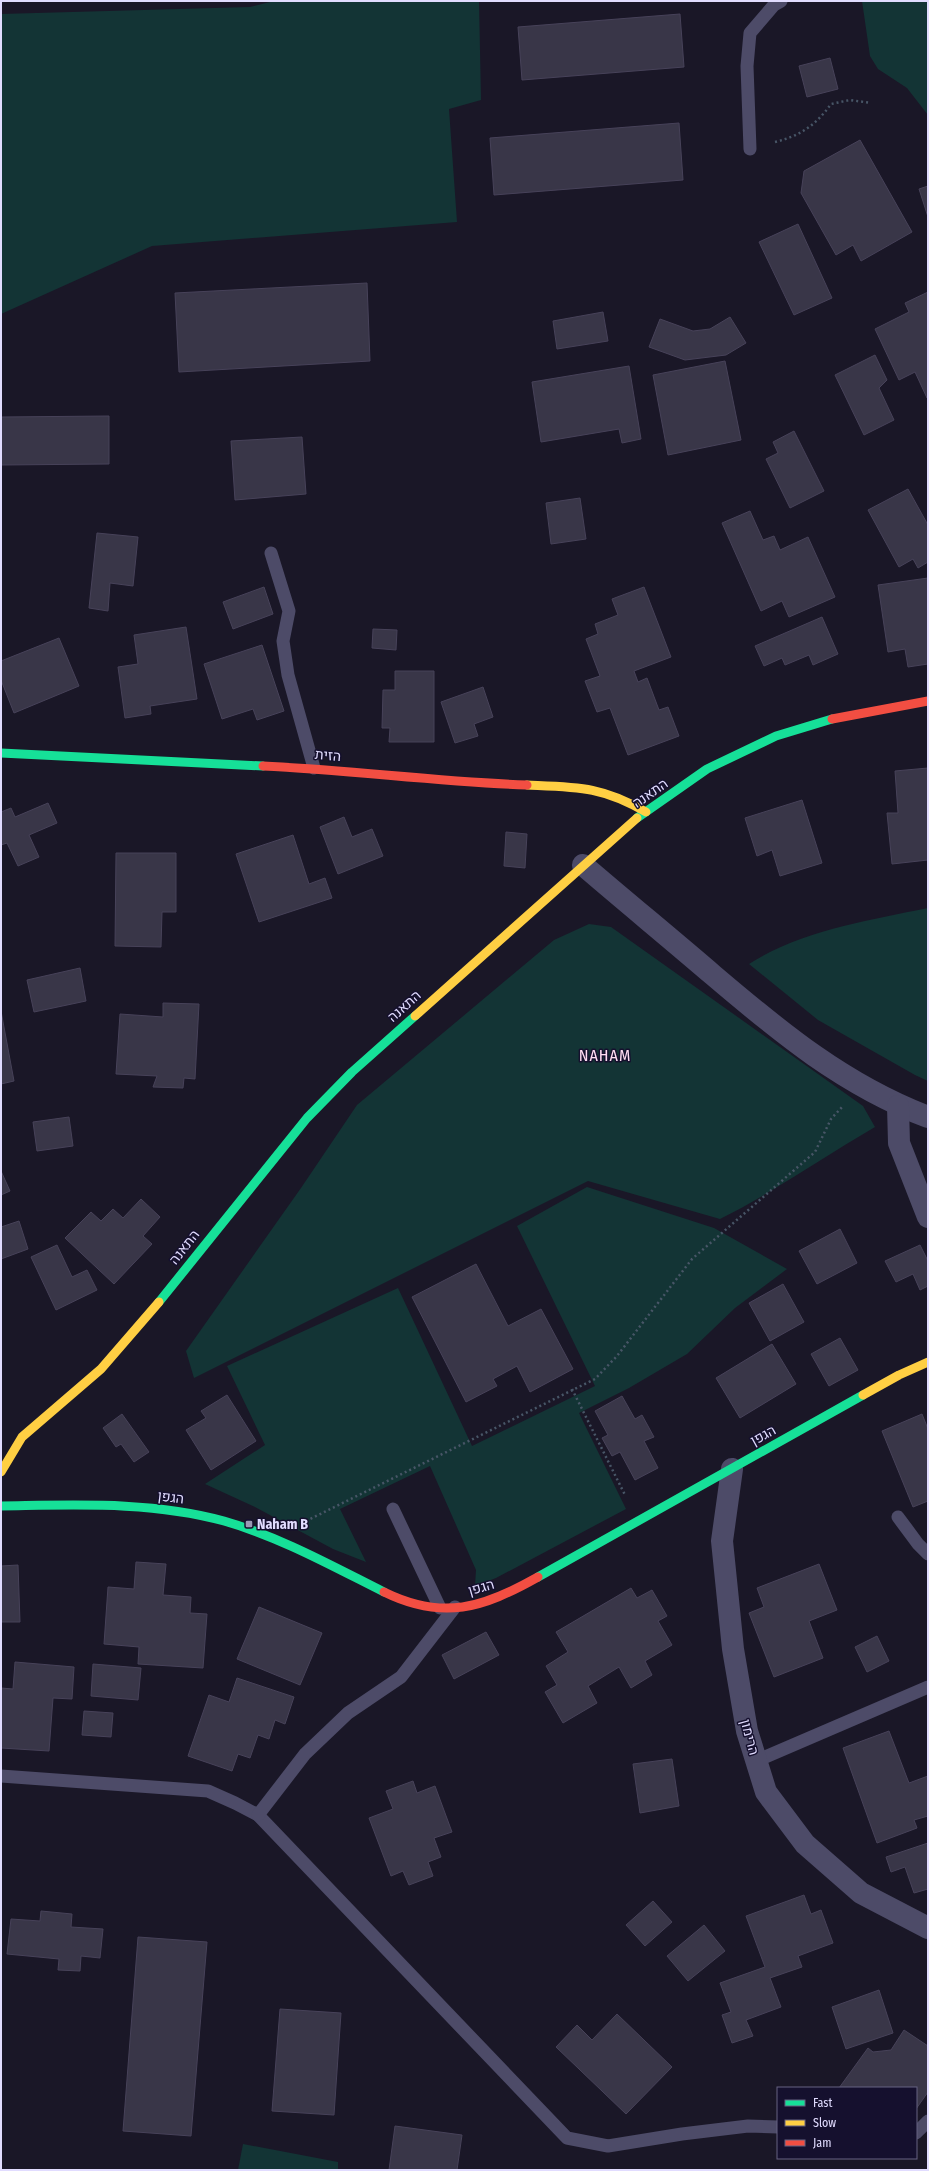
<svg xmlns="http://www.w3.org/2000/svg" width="929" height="2171" viewBox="0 0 929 2171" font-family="'Fira Sans Condensed',Heebo,sans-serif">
  <rect width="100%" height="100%" fill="#1a1727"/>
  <g fill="#133435">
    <path d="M274,1H479L481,100L449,109L457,222L152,246L1,314V14L250,7Z"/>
    <path d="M862,1H928V115L907,88L878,69L870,56Z"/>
    <path d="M928,908V1081L915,1075L818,1020L749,964C803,930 866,921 928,908Z"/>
    <path d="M589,924L611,927L863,1106L875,1127C823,1157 774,1192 720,1219L588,1181L194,1378L186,1351L301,1188L357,1105L554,940Z"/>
    <path d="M587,1187L714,1228L787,1269L735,1308L687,1354L629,1388L579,1413L626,1509L496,1578L475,1586L476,1570L430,1466L340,1509L366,1562L333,1549L255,1507L205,1484L265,1445L227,1366L398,1288L472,1446L595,1386L517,1226Z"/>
    <path d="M243,2144L338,2162V2170H238Z"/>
  </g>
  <g fill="#393648" stroke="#474259">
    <path d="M680,14L684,67L522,80L518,27Z"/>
    <path d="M830,58L838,89L807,97L799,66Z"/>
    <path d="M679,123L683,180L494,195L490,138Z"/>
    <path d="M860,140L912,232L861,261L853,245L836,255L801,193L804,171Z"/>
    <path d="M928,186V217L919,189Z"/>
    <path d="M798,224L832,298L794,315L759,242Z"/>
    <path d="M367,283L370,361L179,372L175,293Z"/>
    <path d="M928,292V398H927L915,372L899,380L875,329L909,312L905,303Z"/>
    <path d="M603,312L608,341L557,349L553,321Z"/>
    <path d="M730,317L746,343L726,355L685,360L649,347L660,319L693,331L710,329Z"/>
    <path d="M875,355L887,380L879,388L894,420L864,435L835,375Z"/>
    <path d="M725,361L741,440L668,455L653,375Z"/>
    <path d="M629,366L641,439L622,443L619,429L541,442L532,382Z"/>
    <path d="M109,416V464L1,465V417Z"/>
    <path d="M794,431L824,491L790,508L766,459L778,453L773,442Z"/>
    <path d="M302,437L306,494L235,500L231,441Z"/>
    <path d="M908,489L928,525V562L918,568L913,559L899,567L868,510Z"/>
    <path d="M580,498L586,539L551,544L546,503Z"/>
    <path d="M750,511L763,540L774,536L780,550L808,537L835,597L789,617L782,601L761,611L722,523Z"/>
    <path d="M97,533L138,537L133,586L110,583L108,611L89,608Z"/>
    <path d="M928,578V664L908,667L905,649L888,652L878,585Z"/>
    <path d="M264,587L273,614L233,629L223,602Z"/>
    <path d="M644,587L671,657L634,671L638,682L647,678L659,710L668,707L679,736L628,755L610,708L597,712L585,681L600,676L586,639L598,634L595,624L618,615L612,599Z"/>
    <path d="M822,617L838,654L813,665L809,655L785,665L782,658L764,666L755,646Z"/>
    <path d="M186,627L197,699L150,706L151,714L125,718L118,667L138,664L134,635Z"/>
    <path d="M373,629L397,630L396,650L372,648Z"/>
    <path d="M59,638L79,686L14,713L1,680V661Z"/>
    <path d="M262,645L284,711L257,720L253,709L222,719L204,664Z"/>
    <path d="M395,671H434V742H389L390,728H382L383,690H395Z"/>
    <path d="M483,687L493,717L474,724L478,736L455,743L441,702Z"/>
    <path d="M928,768V860L892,864L887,813H898L895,771Z"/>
    <path d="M802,800L822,863L780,876L772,850L757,856L745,818Z"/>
    <path d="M48,803L57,823L29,835L39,857L18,866L7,843L1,845V812L11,808L15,817Z"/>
    <path d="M344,817L352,837L372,829L383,856L338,874L320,827Z"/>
    <path d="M506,832L527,834L525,868L504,866Z"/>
    <path d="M293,835L309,884L325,878L332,898L259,922L236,854Z"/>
    <path d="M116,853H176V912H162L161,947L115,946Z"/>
    <path d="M80,968L86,1001L34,1012L27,980Z"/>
    <path d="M163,1003L199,1004L195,1079L184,1078L183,1088L153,1087L157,1076L116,1074L120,1014L163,1017Z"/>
    <path d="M1,1011L14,1081L1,1084Z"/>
    <path d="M69,1117L73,1146L37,1151L33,1122Z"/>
    <path d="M1,1171L10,1191L1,1195Z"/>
    <path d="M141,1199L160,1217L143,1236L152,1244L114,1284L65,1238L91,1212L101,1221L113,1209L123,1218Z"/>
    <path d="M19,1221L28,1249L1,1259V1227Z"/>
    <path d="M840,1229L857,1263L817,1284L799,1251Z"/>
    <path d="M57,1245L72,1277L87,1270L97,1290L56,1310L31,1257Z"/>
    <path d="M920,1245L928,1261V1286L920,1290L913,1274L896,1282L885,1261Z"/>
    <path d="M476,1264L508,1326L541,1309L573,1369L530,1392L517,1366L493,1379L497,1386L466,1402L412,1297Z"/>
    <path d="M783,1284L804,1322L770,1341L749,1303Z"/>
    <path d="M840,1338L858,1370L829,1386L811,1354Z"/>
    <path d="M772,1344L796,1384L740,1418L716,1378Z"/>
    <path d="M227,1395L256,1441L211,1470L186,1430L206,1418L201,1411Z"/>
    <path d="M622,1396L635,1419L642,1415L654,1437L644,1441L658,1468L635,1480L620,1452L612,1456L602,1438L608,1435L595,1411Z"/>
    <path d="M122,1414L149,1452L134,1462L121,1444L116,1447L103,1428Z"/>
    <path d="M922,1414L928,1429V1501L913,1507L882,1431Z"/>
    <path d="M136,1562L166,1564L163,1595L191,1597L190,1613L207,1614L203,1668L138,1664L139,1647L104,1644L108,1587L134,1589Z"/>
    <path d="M819,1564L837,1610L809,1621L823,1658L774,1677L749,1613L764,1607L757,1588Z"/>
    <path d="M18,1565L20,1622H1V1566Z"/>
    <path d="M631,1588L637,1598L652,1590L667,1616L658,1621L672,1645L645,1661L652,1675L631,1688L619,1667L588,1686L597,1703L563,1723L545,1692L557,1685L546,1666L568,1652L556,1632Z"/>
    <path d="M259,1607L322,1633L300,1685L237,1659Z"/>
    <path d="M486,1632L499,1655L454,1679L442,1655Z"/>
    <path d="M877,1636L889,1661L867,1672L855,1647Z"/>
    <path d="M15,1662L74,1667L72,1699L53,1698L49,1751L1,1748V1688L13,1689Z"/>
    <path d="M93,1664L141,1668L138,1700L91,1696Z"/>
    <path d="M237,1678L294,1697L285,1724L275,1720L269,1739L258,1735L250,1758L238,1754L232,1771L188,1756L209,1695L229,1702Z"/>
    <path d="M84,1711L113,1713L111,1737L82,1735Z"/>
    <path d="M889,1731L909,1783L928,1776V1816L914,1820L917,1828L877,1843L843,1748Z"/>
    <path d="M672,1759L679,1806L640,1813L633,1764Z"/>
    <path d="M413,1781L417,1793L435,1786L452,1832L434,1838L441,1857L428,1862L433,1876L409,1885L403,1871L391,1876L369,1818L393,1809L386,1791Z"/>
    <path d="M928,1843V1889L914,1893L905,1867L891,1872L886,1857Z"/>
    <path d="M804,1895L811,1914L821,1910L833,1943L798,1956L802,1967L770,1978L781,2007L746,2020L753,2036L732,2043L722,2015L731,2012L720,1983L765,1967L746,1916Z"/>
    <path d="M653,1901L672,1922L645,1946L626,1925Z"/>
    <path d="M41,1911L72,1914L71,1927L103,1929L100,1958L81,1956L80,1971L58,1970L59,1959L7,1954L11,1919L40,1921Z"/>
    <path d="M704,1925L725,1951L688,1981L667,1956Z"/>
    <path d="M138,1937L207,1942L191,2136L123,2131Z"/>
    <path d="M879,1990L893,2033L846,2049L832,2007Z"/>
    <path d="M280,2009L341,2013L334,2115L272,2111Z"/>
    <path d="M617,2014L672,2067L626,2114L556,2047L577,2025L592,2040Z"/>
    <path d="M904,2030L928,2046V2092L916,2109V2088H839L868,2048L873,2052L891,2050Z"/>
    <path d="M395,2126L462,2135L457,2170H389Z"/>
  </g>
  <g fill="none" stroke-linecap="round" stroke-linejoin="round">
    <g stroke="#485667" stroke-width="2.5" stroke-dasharray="2 3" stroke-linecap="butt">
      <path d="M775,142C800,136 816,125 831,104L850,100L871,103"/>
      <path d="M572,1389L625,1495"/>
      <path d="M306,1521L595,1379L617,1356L692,1259L815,1152L831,1119L842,1107"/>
    </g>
    <g stroke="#4d4b68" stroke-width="13">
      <path d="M750,149L747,66L750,33L774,5L781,1"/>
      <path d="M271,553L289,611L283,641L288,675L314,768"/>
      <path d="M393,1509L440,1608"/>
      <path d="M898,1517L918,1544L928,1554"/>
      <path d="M756,1761L928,1687"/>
      <path d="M1,1776L208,1791L235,1803L258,1815L567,2138L608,2146L682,2134L748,2126L778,2127"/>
      <path d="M258,1815L305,1754L348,1713L401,1677L455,1607"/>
      <path d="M916,2133L928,2121"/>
    </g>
    <g stroke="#4d4b68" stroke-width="22">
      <path d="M583,865C626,902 670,938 713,975C780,1032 844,1085 928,1117"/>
      <path d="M898,1106L899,1143L928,1217"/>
      <path d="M732,1469L722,1541L733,1649L747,1731L766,1792L805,1844L861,1893L928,1928"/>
    </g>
    <g stroke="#16e098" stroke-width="9">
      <path d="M1,753L263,766"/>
      <path d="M637,818L707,769L776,736L832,719"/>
      <path d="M159,1302L307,1118L352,1072L415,1016"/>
      <path d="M1,1506C75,1505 151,1501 224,1521C280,1537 332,1566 384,1592"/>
      <path d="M538,1577L863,1395"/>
    </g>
    <g stroke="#ffcf43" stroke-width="9">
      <path d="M527,785C576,787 602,786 646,812"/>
      <path d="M415,1016L637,818"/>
      <path d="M863,1395L899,1375L928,1362"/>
      <path d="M1,1472L22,1437L101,1369L159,1302"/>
    </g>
    <g stroke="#f24e42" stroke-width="9">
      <path d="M832,719L928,701"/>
      <path d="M263,766C352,770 439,782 527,785"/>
      <path d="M384,1592C443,1621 483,1608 538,1577"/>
    </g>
  </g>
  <rect fill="#9b97b3" stroke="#15102e" stroke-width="1.5" x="245" y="1520" width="8" height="8" rx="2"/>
  <g text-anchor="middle" stroke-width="3" stroke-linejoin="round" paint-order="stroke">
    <g font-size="14" fill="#e1dcff" stroke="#15102e">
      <text transform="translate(328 755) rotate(5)" y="5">הזית</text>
      <text transform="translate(650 793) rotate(-35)" y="5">התאנה</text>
      <text transform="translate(404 1006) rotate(-42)" y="5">התאנה</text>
      <text transform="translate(184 1247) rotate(-52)" y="5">התאנה</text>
      <text transform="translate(763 1435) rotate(-29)" y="5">הגפן</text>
      <text transform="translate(171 1497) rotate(7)" y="5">הגפן</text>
      <text transform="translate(481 1587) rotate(-16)" y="5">הגפן</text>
      <text transform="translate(750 1737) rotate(75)" y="5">הרימון</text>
    </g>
    <g font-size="14" font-weight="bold" fill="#e1dcff" stroke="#15102e" text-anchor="start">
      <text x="257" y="1529">Naham B</text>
    </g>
    <g font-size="16" letter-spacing="1" fill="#ffdef3" stroke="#15102e">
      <text x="605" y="1061">NAHAM</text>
    </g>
  </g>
  <rect width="929" height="2171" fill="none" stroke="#e1dcff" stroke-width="4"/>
  <rect x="777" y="2087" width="140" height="72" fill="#15102e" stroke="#676282"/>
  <rect x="785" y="2100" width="20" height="6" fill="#16e098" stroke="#676282"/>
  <text x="813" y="2107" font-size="12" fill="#e1dcff">Fast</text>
  <rect x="785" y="2120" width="20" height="6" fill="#ffcf43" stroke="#676282"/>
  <text x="813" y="2127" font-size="12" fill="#e1dcff">Slow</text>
  <rect x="785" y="2140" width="20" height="6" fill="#f24e42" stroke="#676282"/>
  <text x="813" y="2147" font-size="12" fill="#e1dcff">Jam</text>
</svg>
